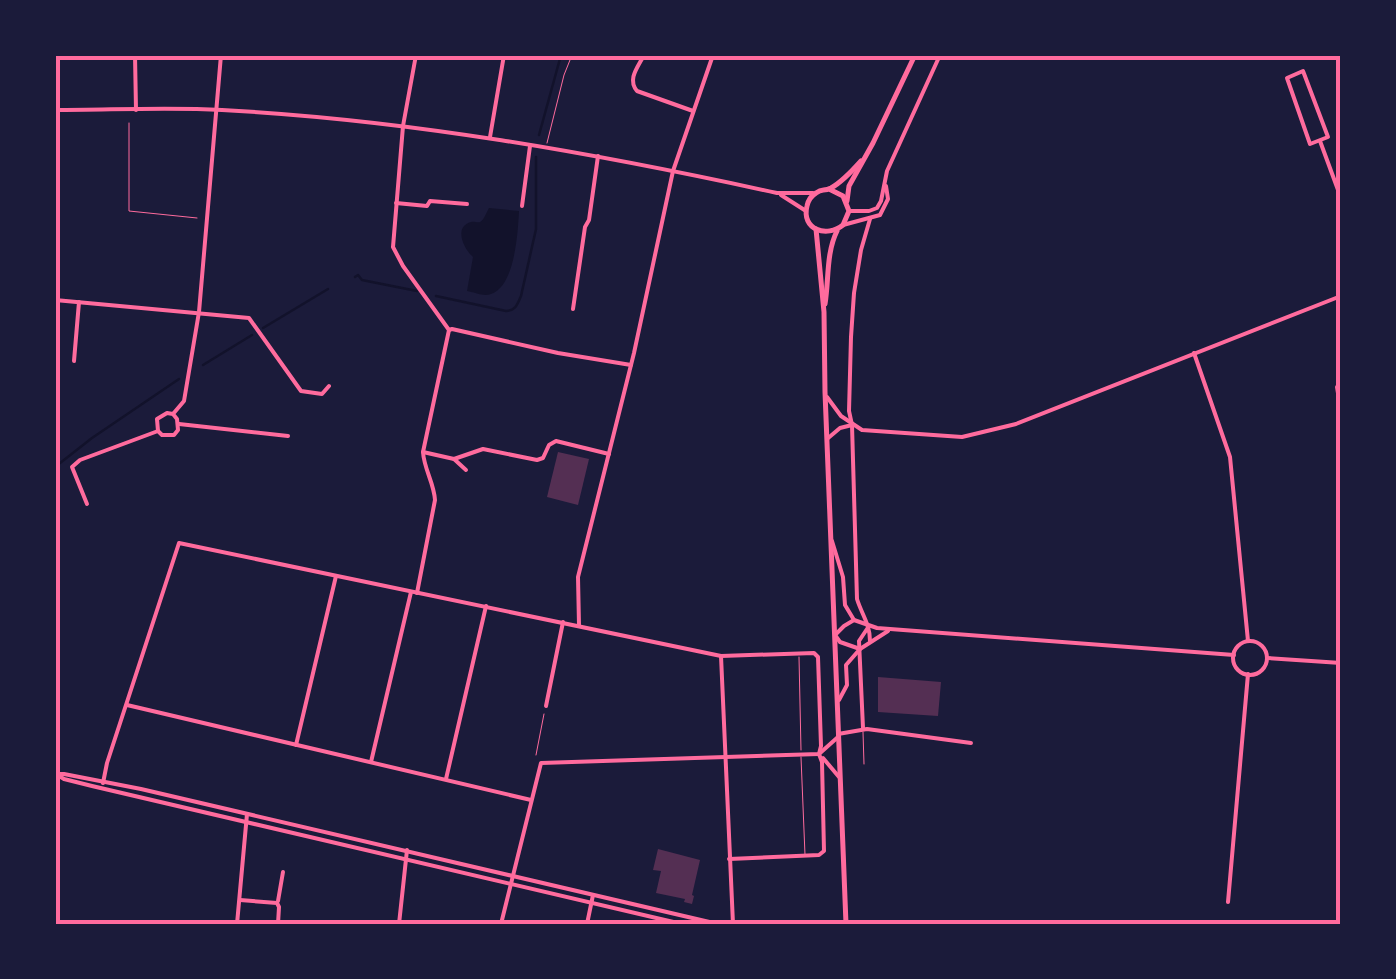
<svg xmlns="http://www.w3.org/2000/svg" width="1396" height="979" viewBox="0 0 1396 979" font-family="'DejaVu Sans',sans-serif">
  <rect width="100%" height="100%" fill="#1b1b3a"/>
  <path fill="#12122b" d="M489,208L519,211C518,231 515,287 491,294C484,297 474,292 467,291L473,257C464,249 453,227 471,222C474,221 478,223 480,222C484,220 487,211 489,208Z"/>
  <g fill="none" stroke-linecap="round" stroke-linejoin="round">
    <g stroke="#12122b" stroke-width="2.5">
      <path d="M539,135L561,55"/>
      <path d="M355,277L358,275L362,280L417,291"/>
      <path d="M436,296L506,311C516,310 517,305 521,296L536,229V157"/>
      <path d="M263,328L328,289"/>
      <path d="M203,365L252,335"/>
      <path d="M55,467L92,438L179,379"/>
    </g>
  </g>
  <g fill="#542f53">
    <path d="M558,452L589,459L578,505L547,497Z"/>
    <path d="M878,677L941,682L938,716L878,712Z"/>
    <path d="M658,849L700,860L692,895L694,896L692,904L684,902L685,899L656,893L661,871L653,870Z"/>
  </g>
  <g fill="none" stroke-linecap="round" stroke-linejoin="round">
    <g stroke="#ff6b9d" stroke-width="1">
      <path d="M129,123V211L197,218"/>
      <path d="M536,755L544,714"/>
    </g>
    <g stroke="#ff6b9d" stroke-width="1">
      <path d="M547,143L564,75L572,55"/>
      <path d="M799,657L801,750"/>
      <path d="M863,732L864,764"/>
      <path d="M801,757L805,855"/>
    </g>
    <g stroke="#ff6b9d" stroke-width="4">
      <path d="M135,55L136,110"/>
      <path d="M416,55L403,126L393,247L403,266L449,330L423,452C424,469 434,483 435,500L417,593"/>
      <path d="M644,55C638,67 627,79 637,91L693,111"/>
      <path d="M1303,71L1328,137L1310,144L1287,78Z"/>
      <path d="M490,137L504,55"/>
      <path d="M1320,141L1341,198"/>
      <path d="M396,203L427,206L430,201L467,204"/>
      <path d="M522,206L530,146"/>
      <path d="M849,211H869L877,208L881,201L887,171L940,55"/>
      <path d="M870,219L861,250L854,293L851,337L849,411L852,425L857,599C862,615 870,624 870,641"/>
      <path d="M843,225L880,215L888,199L886,186"/>
      <path d="M55,300L249,318L301,391L322,394L329,386"/>
      <path d="M573,309L585,227L589,220L598,156"/>
      <path d="M449,330L452,329L558,353L631,365"/>
      <path d="M1194,353L1230,457L1248,641"/>
      <path d="M74,361L79,302"/>
      <path d="M1337,387L1341,412"/>
      <path d="M827,397L841,416L862,430L962,437L1016,424L1341,296"/>
      <path d="M173,414L177,419L178,430L174,435H162L158,431L157,419L167,413L173,414L184,401L199,312L221,55"/>
      <path d="M179,424L288,436"/>
      <path d="M827,439L840,428L852,425"/>
      <path d="M423,452L454,459L483,449L537,460L543,458L549,445L556,441L609,454"/>
      <path d="M454,459L466,470"/>
      <path d="M87,504L72,467L80,460L158,431"/>
      <path d="M832,541L843,577L845,605L854,620L877,628L1234,655"/>
      <path d="M854,620L844,626L835,635L840,642L860,649"/>
      <path d="M579,625L578,577L634,353L673,171L713,55"/>
      <circle cx="1250" cy="658" r="17"/>
      <path d="M721,656L733,924"/>
      <path d="M1267,658L1341,663"/>
      <path d="M839,700L847,685L846,665L860,649L888,631"/>
      <path d="M127,705L531,800"/>
      <path d="M546,706L563,622"/>
      <path d="M863,728L859,641L869,626"/>
      <path d="M838,734L867,729L971,743"/>
      <path d="M296,745L336,576"/>
      <path d="M823,758L839,777"/>
      <path d="M371,762L411,592"/>
      <path d="M446,779L486,606"/>
      <path d="M103,783L107,763L179,543L721,656L814,653L818,657L821,746L819,754L822,762L824,851L819,855L729,859"/>
      <path d="M240,900L277,903L279,907L278,924"/>
      <path d="M278,901L283,872"/>
      <path d="M1228,902L1248,674"/>
      <path d="M237,924L247,814"/>
      <path d="M399,924L407,850"/>
      <path d="M501,924L541,763L819,754L838,737"/>
      <path d="M587,924L593,895"/>
    </g>
    <g stroke="#ff6b9d" stroke-width="4">
      <path d="M55,110C111,110 167,107 222,110C410,120 594,153 777,193H813"/>
      <path d="M781,195L806,211"/>
      <path d="M55,774H64L141,789L718,924"/>
      <path d="M56,774L64,779L92,786L682,924"/>
    </g>
    <g stroke="#ff6b9d" stroke-width="5">
      <path d="M829,189L843,196L849,211L843,225C827,238 801,230 807,206C808,201 811,196 816,193C823,188 823,192 831,188C842,182 853,170 861,161"/>
      <path d="M847,201L849,186L873,143L915,55"/>
      <path d="M816,229L824,312L825,392L846,924"/>
      <path d="M825,304C829,280 826,253 837,231"/>
    </g>
  </g>
  <rect width="1396" height="979" fill="none" stroke="#1b1b3a" stroke-width="115"/>
  <rect x="58" y="58" width="1280" height="864" fill="none" stroke="#ff6b9d" stroke-width="4"/>
</svg>
